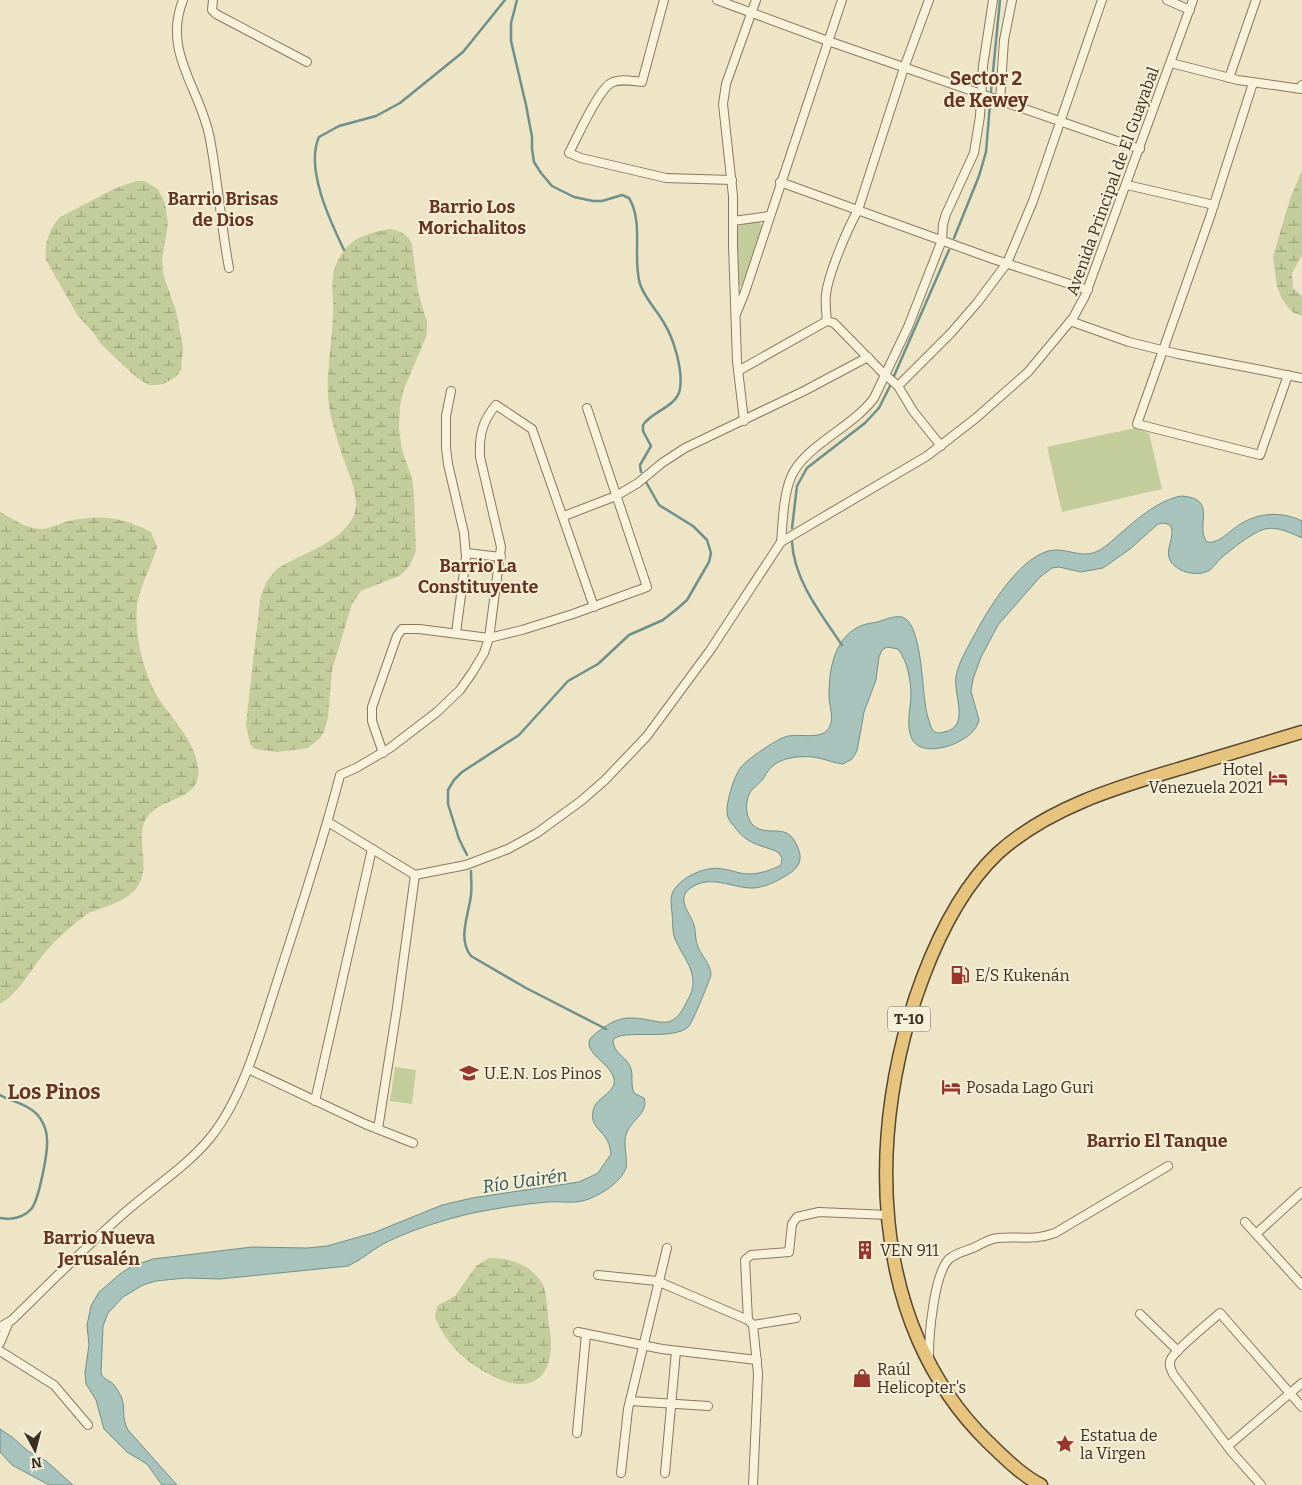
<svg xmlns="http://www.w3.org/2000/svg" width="1302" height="1485" viewBox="0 0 1302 1485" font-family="Bitter,serif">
  <defs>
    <pattern id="wetland-marsh" width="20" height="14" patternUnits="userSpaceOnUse" patternTransform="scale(1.25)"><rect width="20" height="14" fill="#c3cc9b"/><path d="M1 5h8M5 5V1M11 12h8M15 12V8" fill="none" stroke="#9fa67e"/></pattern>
  </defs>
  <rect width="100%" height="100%" fill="#eee5c7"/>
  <g fill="url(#wetland-marsh)">
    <path d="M1302,170V255L1292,273L1293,288L1302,296V316L1292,312L1282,299L1277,286L1273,257L1290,199Z"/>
    <path d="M137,181H144L158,189L165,203L168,224L162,260L164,277L176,311L183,347L181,370L176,377L163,384L156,385H149L137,378L100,343L93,332L78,316L46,260C44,244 49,229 60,217L116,188Z"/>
    <path d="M390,229C400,231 408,234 412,244L418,292L427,322V330L426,337L404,389L400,405L399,428L402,450L412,478L414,494L416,551L410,565L405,571L399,576L361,591L352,604L332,670L328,717L324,732L320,738L308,748L278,752L255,749L250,744L246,723L259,610L261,595L267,581L277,569C301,553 341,544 354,515C362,495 343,462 338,442C335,432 332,422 330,412C324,381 332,346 333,314C334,301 331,289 333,276C334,267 338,259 343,252C354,236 373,232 390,229Z"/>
    <path d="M0,512C13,519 28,530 43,529C51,528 61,523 69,521C100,514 123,517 151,532L157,547C152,565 142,582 138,600C132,628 144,679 161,702C174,721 195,742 198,767C203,801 162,796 148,816C133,835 152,864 138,886C130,898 114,904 100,909C96,911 91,911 87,914C71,926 54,941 42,956C28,974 21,990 0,1004Z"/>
    <path d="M489,1258C509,1257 531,1265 542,1283C547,1292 547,1307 548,1317C549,1326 551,1335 551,1343C551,1390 518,1392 485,1372C462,1359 445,1342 435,1317L437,1306L455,1296L476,1266Z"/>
  </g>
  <g fill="#c3cc9b">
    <path d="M751,222H760L762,226L745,281L742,286H740L737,284L736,227Z"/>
    <path d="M1135,428L1149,433L1162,489L1062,512L1047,447Z"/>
    <path d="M395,1067L416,1070L412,1104L390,1101Z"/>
  </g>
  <g fill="#a8c2bc" stroke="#6f908b">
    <path d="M1182,496C1219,499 1194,526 1207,542C1219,545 1233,527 1244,522C1262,512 1284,512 1302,521V538C1291,533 1277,526 1265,529C1252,532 1231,550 1220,559C1217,562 1214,567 1210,570C1198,577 1179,573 1171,562C1163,550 1177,536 1170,525L1164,523L1158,524L1130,549L1103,568L1081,572L1059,567L1052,568L1040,577L998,625L981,657L973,679L971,691L979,720C976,731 968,737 958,742C947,748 920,755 912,739C906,727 910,710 911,697C911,681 908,662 898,649L887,647L882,650L879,657L876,680L864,712L857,751L852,759L843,764C824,761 819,755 798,757C787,758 775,761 768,771C766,774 765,777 762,780C759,784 754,787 751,791C744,801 745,822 757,828C773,836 788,822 798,848C800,853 801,858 799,863C796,870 789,874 782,878C773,883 764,887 754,888C732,889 709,872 688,890C677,901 691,914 694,925C696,932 695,940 698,947C702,956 710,964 711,974C711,978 692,1023 689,1026C675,1042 621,1028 613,1040C613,1053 624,1055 630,1066C634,1075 630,1084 634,1093L644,1098C649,1112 632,1120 627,1132C622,1143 628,1156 626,1168C621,1182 601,1195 586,1200C574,1204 561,1201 548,1202C523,1204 498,1208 473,1213C443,1220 410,1230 383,1244C371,1251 361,1260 348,1266L220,1279L185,1278L156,1281L143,1285L123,1297L108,1313L103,1326L101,1373C103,1379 107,1379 112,1383C115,1386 119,1392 121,1396C126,1408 121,1417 128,1430L177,1485H162L147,1464L127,1452L104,1429L96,1400L86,1384L85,1373L89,1345L87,1325L91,1306L99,1292L120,1274L132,1266L153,1259L252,1247L307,1248L327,1246L373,1233L442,1205L472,1198L579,1182L598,1173L611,1154C610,1150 610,1144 607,1140C601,1129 590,1126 593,1111C595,1097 617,1093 614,1079C611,1064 588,1056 589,1042C590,1037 595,1034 599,1031C609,1023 620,1017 633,1018C660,1019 672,1034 687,1001C690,996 693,990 693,984C694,967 681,954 675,939C672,931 673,922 672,913C671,902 669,893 678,885C688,874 708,866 723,869C731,870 740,874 749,874C759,874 772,870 781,865L782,858L778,852C759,844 747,845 734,826C730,822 728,819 727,813C726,802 734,776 741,767C746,760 777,739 785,737C798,732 823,742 830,726C834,718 829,705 829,696C829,683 830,668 835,655C841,638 854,625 872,623C881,622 893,615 902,617C921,622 922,684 925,702C926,711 928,719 931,727C934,733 938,734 944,732C971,727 953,695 956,676C959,661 969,645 976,632C990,606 1024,550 1056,550C1072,550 1083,559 1100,550C1108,545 1114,539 1121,533C1137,519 1160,499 1182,496Z"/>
    <path d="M0,1429L12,1437L28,1451L46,1461L73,1485H49L12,1465L0,1452Z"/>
  </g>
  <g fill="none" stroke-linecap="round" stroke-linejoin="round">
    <g stroke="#6f908b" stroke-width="2.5">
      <path d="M517,0L511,23V41L526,105L532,137V149L534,162L541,173L552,186L574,197L593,201H602L622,195L629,198C644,223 632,257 640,284C645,299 657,310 664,323C674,339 683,370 680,389C677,407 652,411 643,425V431L651,446L640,465L641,472"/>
      <path d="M991,92L1000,0"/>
      <path d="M954,238L979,176L986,152L990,104"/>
      <path d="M344,250C330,221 305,168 319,137L339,126L376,116L400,103L463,52L505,0"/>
      <path d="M894,376L949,250"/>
      <path d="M792,528L797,486L807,468L865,423L879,408L890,386"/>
      <path d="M792,542C794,580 821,614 842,645"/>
      <path d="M467,855L459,839L448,804V790L454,780L462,772L519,735L568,681L598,664L629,635L663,620L678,608L687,600L709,562L711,553L707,540L693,526L659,505L646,482"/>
      <path d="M471,871C471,879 472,887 471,895C469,914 457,939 471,956L526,988L606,1029"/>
      <path d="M0,1095C13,1102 31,1105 40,1118C44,1124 47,1133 47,1140C48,1153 39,1198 32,1208C24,1218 11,1220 0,1218"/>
    </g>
    <g stroke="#8a785d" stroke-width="10">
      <g id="minor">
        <path d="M183,0C162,53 201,89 210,139C218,182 221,225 229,268"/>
        <path d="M213,0L212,10L216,14L307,62"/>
        <path d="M664,0L642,82C632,81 620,78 611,83C598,90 577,138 569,153L581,158L666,178L732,180"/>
        <path d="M717,0L828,41L1140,149"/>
        <path d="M1167,0L1190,10"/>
        <path d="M1171,63L1238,80L1301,89L1302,85"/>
        <path d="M1229,78L1256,0"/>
        <path d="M1253,83L1210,217L1137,424L1260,455L1288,375"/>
        <path d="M1000,101L1004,40L1012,0"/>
        <path d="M780,182L993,259L1088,290"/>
        <path d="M1127,185L1214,205"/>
        <path d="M733,221L769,216"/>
        <path d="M736,314L745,292L842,0"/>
        <path d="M827,321C826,312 825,303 826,294C829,272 847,230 858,210L904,68L929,0"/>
        <path d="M827,321L834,323L882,372L898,386L913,411L941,446"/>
        <path d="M1070,321L1129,342L1178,354L1302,378"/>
        <path d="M738,371L827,321"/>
        <path d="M898,386L951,333L977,303L1007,263L1033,201L1102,0"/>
        <path d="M451,391L446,416V448L448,464L464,533L466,557L456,633"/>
        <path d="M744,421L737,361L733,245V196L723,104L726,84L756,0"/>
        <path d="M564,516L616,496L638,483L662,463L685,448L804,391L868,357"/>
        <path d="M781,542C783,521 783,497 791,477C805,445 852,428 874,398L908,327L942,240L943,224L946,214L974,153L980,116L983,66L993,0"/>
        <path d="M466,553L501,557"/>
        <path d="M383,753L372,721V707L397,636L402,629H419L489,638L522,630L573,614L647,587L587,408"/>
        <path d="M328,822L415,875L466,865L508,849L537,833L581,801L605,780L647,736L711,649L781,542L927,456L976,418L1028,372L1073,318L1085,296L1193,0"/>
        <path d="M248,1069L365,1124L413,1143"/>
        <path d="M315,1101L372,849"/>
        <path d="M378,1129L397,1008L415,875"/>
        <path d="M1245,1222L1302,1285"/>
        <path d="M1256,1234L1302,1192"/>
        <path d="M598,1275L657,1281L748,1320L753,1325L758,1374L753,1485"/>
        <path d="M1140,1314L1178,1351"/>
        <path d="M748,1320L745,1260L751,1255L789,1252L792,1224L797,1217L819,1212L888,1215"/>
        <path d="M753,1325L796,1318"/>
        <path d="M0,1327L12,1320C51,1282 89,1243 130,1208C157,1185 188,1165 210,1138C243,1098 260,1034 276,985C298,916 322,846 340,775L356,768L390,748L437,712L460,690L472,673L484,653L489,638L501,547L480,457C479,436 482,421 496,405L532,429L594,607"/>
        <path d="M578,1332L662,1349L757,1360"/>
        <path d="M0,1343L8,1324"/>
        <path d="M0,1351L54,1385L88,1425"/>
        <path d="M929,1355C929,1334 934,1274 949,1259C956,1253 965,1251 973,1248C982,1244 988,1239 998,1238C1019,1236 1033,1241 1055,1233L1168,1166"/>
        <path d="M630,1401L708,1406"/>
        <path d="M577,1433L586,1334"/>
        <path d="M1228,1446L1302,1383"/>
        <path d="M621,1473L628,1409L667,1248"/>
        <path d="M665,1473L676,1351"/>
        <path d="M1261,1485L1231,1451L1173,1374C1171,1369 1168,1365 1171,1359C1175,1350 1210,1322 1220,1313L1302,1407"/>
      </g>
    </g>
    <g stroke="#584630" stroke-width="15">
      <path id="trunk" d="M1041,1485C1021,1475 1004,1457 988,1442C866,1323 866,1127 923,977C940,932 963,886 998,853C1049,807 1118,787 1182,768C1222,756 1262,744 1302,732"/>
    </g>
    <use href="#minor" stroke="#f9f2db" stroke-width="8"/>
    <use href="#trunk" stroke="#e6c47d" stroke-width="12"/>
  </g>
  <defs>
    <g id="hotel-bare" transform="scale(1.5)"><path d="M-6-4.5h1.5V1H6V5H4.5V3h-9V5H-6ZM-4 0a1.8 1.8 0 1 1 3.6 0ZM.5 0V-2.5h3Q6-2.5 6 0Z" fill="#98352d" stroke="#f5efd7" stroke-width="2.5" paint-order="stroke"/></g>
    <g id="fuel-bare" transform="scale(1.5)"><path d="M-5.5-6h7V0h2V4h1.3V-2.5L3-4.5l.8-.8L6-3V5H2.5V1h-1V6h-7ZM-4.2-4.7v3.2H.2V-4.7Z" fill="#98352d" stroke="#f5efd7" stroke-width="2.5" paint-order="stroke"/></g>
    <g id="school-bare" transform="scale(1.5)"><path d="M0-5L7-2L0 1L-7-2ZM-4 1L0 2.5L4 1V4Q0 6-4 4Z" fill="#98352d" stroke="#f5efd7" stroke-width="2.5" paint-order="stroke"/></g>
    <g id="building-bare" transform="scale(1.5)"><path d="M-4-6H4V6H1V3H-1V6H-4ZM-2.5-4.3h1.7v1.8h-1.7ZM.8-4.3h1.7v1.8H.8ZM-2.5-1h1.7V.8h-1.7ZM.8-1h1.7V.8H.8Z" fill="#98352d" stroke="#f5efd7" stroke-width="2.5" paint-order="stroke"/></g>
    <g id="shop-bare" transform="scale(1.5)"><path d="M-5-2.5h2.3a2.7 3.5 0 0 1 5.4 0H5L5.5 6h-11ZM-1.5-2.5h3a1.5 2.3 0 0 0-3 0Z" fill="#98352d" stroke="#f5efd7" stroke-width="2.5" paint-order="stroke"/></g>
    <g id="sight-bare" transform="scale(1.5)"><path d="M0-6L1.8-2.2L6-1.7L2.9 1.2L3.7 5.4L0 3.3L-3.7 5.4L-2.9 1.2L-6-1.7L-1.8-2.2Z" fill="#98352d" stroke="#f5efd7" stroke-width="2.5" paint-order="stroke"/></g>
  </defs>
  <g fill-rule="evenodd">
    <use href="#hotel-bare" x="1278" y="778"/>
    <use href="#fuel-bare" x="960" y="975"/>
    <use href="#school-bare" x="469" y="1073"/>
    <use href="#hotel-bare" x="951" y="1087"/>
    <use href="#building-bare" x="865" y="1250"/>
    <use href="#shop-bare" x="862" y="1378"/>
    <use href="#sight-bare" x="1065" y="1444"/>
  </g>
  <g text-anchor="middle" stroke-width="4" stroke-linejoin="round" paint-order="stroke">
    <rect fill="#f5efd7" stroke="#726957" stroke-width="1" x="888" y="1006.5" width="42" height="25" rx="4"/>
    <g font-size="15" font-weight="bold" fill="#3a2f20">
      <text x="909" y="1024">T-10</text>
    </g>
    <g font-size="16" fill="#3a2f20" stroke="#f5efd7">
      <text transform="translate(1112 181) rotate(-70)" y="6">Avenida Principal de El Guayabal</text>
    </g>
    <g font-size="16" fill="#3a2f20" stroke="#f5efd7" text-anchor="start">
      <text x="1263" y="775" text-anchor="end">Hotel<tspan x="1263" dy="18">Venezuela 2021</tspan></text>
      <text x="975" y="981">E/S Kukenán</text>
      <text x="484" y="1079">U.E.N. Los Pinos</text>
      <text x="966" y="1093">Posada Lago Guri</text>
      <text x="880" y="1256">VEN 911</text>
      <text x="877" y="1375">Raúl<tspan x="877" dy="18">Helicopter's</tspan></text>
      <text x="1080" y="1441">Estatua de<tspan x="1080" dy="18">la Virgen</tspan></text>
    </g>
    <g font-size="18" font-weight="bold" fill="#663420" stroke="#f5efd7">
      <text x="223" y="205">Barrio Brisas<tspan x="223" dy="21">de Dios</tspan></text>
      <text x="472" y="213">Barrio Los<tspan x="472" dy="21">Morichalitos</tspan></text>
      <text x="478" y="572">Barrio La<tspan x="478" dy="21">Constituyente</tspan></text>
      <text x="1157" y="1147">Barrio El Tanque</text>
      <text x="99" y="1244">Barrio Nueva<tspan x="99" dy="21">Jerusalén</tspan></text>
    </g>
    <g font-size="18" font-style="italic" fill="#305959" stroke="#f5efd7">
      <text transform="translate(525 1181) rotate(-8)" y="6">Río Uairén</text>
    </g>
    <g font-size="19" font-weight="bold" fill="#663420" stroke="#f5efd7">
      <text x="986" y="85">Sector 2<tspan x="986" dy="22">de Kewey</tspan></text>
    </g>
    <g font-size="21" font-weight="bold" fill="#663420" stroke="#f5efd7">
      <text x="54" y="1099">Los Pinos</text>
    </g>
  </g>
  <g transform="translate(35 1450) rotate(173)" stroke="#f5efd7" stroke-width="4" paint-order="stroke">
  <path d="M0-4L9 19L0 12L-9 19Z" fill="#3a2f20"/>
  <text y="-8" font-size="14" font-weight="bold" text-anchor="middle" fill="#3a2f20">N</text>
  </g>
</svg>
